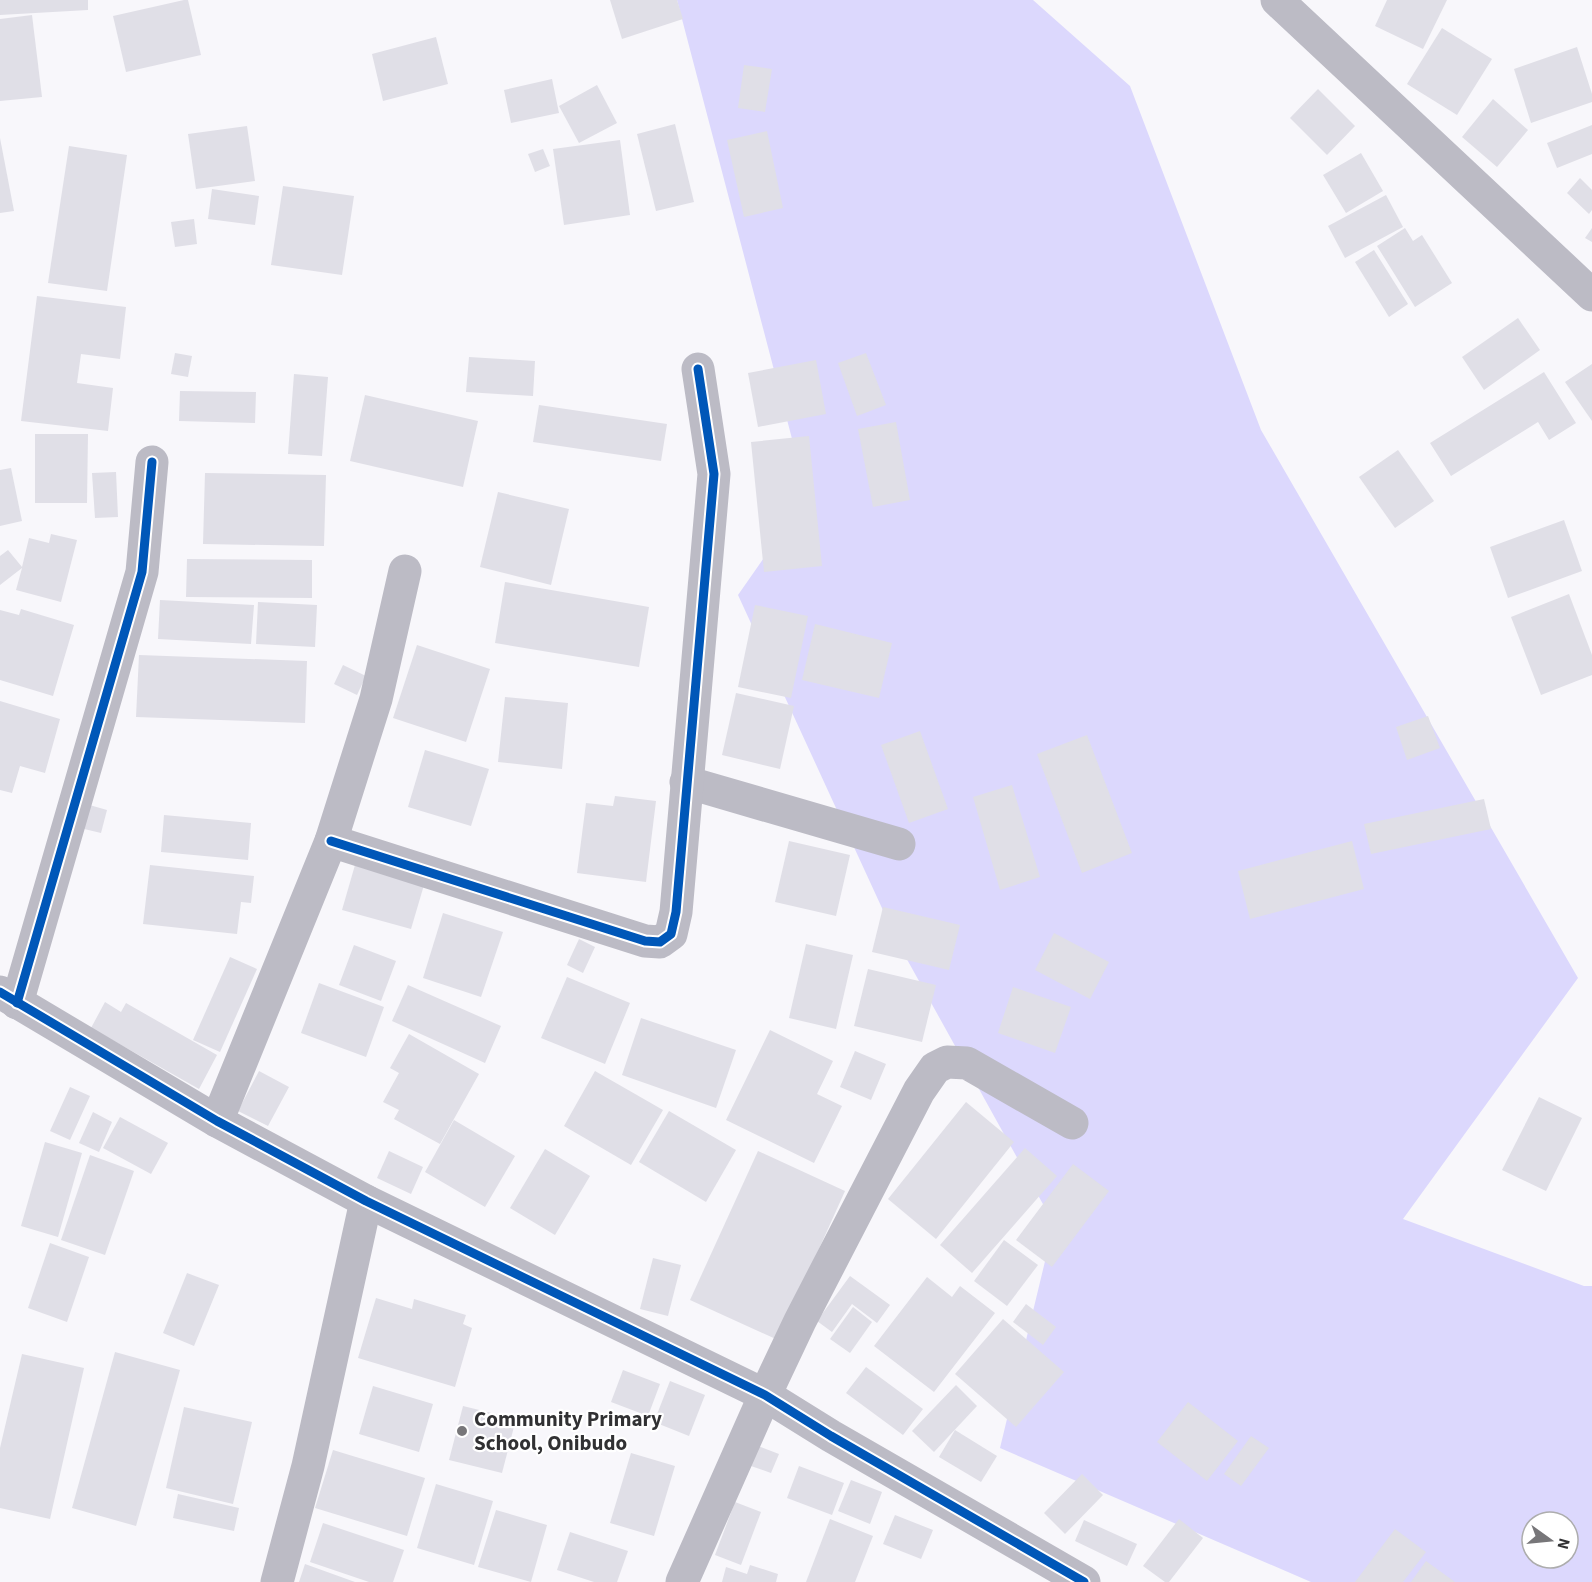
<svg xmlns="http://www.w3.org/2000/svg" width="1592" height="1582" viewBox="0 0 1592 1582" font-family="'Source Sans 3',sans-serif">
  <rect width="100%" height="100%" fill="#f8f7fb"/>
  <path fill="#dcd8fd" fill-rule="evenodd" d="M677,0H1033L1130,86L1261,430L1578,978L1403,1219L1584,1286H1592V1582H1311L1000,1448L1054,1224L899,945L738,595L807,496ZM1532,1522H1568V1558H1532Z"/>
  <g fill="#e0dfe7">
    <path d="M0,0H88V10L0,15Z"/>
    <path d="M184,0H188L201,55L126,72L113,16Z"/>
    <path d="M610,0H677L683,19L622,39Z"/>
    <path d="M1387,0H1447L1423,49L1375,26Z"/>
    <path d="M32,15L42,97L0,101V19Z"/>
    <path d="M1442,28L1492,59L1457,115L1407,84Z"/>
    <path d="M436,37L448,84L383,101L372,54Z"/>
    <path d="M1577,47L1592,94V102L1531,123L1514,69Z"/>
    <path d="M744,65L772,69L765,112L738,108Z"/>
    <path d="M552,79L559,113L511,123L504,90Z"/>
    <path d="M597,85L617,123L579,143L559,106Z"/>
    <path d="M1318,89L1355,126L1327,155L1290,118Z"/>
    <path d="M1493,99L1528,130L1497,167L1462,137Z"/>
    <path d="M675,124L694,202L656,211L637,134Z"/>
    <path d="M1592,125V154L1557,168L1547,143Z"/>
    <path d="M247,126L255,181L196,189L188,134Z"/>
    <path d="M767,131L783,208L744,217L727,140Z"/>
    <path d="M0,138L14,211L0,213Z"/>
    <path d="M620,140L630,215L564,225L553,149Z"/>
    <path d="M69,146L127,155L107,291L48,283Z"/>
    <path d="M543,149L550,166L535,172L528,154Z"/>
    <path d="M1361,153L1383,191L1346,213L1323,175Z"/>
    <path d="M1580,178L1592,190V210L1589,214L1567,193Z"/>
    <path d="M283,186L354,196L342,275L271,265Z"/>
    <path d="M212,189L259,196L255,225L208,219Z"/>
    <path d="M1386,195L1403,227L1345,258L1328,226Z"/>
    <path d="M194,219L197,244L175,247L171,222Z"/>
    <path d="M1405,228L1413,241L1422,235L1452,283L1415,307L1377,246Z"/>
    <path d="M1592,228V242L1585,238Z"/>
    <path d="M1374,250L1408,304L1389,317L1355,262Z"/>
    <path d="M37,296L126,307L120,359L81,354L77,383L113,388L108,431L21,421Z"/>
    <path d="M1518,318L1540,350L1484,390L1462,357Z"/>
    <path d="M175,353L192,356L188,377L171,374Z"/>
    <path d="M866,353L886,405L857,416L838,363Z"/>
    <path d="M469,357L535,361L533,396L466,392Z"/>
    <path d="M816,360L826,414L758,427L748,373Z"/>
    <path d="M1592,364V421L1565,382Z"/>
    <path d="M1544,372L1576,423L1549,440L1538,422L1451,476L1430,443Z"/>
    <path d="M294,374L328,377L322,456L288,454Z"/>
    <path d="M180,391L256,392L255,423L179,421Z"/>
    <path d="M365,395L478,421L463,487L350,461Z"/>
    <path d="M539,405L667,424L661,461L533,442Z"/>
    <path d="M896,422L910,500L873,507L858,429Z"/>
    <path d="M35,434H88L87,503H35Z"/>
    <path d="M809,436L822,566L764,572L751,442Z"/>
    <path d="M1398,450L1434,501L1395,528L1359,477Z"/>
    <path d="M11,468L22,521L0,526V470Z"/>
    <path d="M116,472L118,517L95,518L92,473Z"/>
    <path d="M205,473L326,475L324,546L203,544Z"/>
    <path d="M498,492L569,509L551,585L480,567Z"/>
    <path d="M1564,520L1582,571L1508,598L1490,547Z"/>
    <path d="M51,534L77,540L61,602L16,590L22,568L0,585V556L8,550L22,567L29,538L49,543Z"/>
    <path d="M187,559L312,560V598L186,597Z"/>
    <path d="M505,582L649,607L639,667L495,643Z"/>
    <path d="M1569,594L1592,655V675L1541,695L1511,617Z"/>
    <path d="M160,600L254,605L251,644L158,639Z"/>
    <path d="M258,602L317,605L315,647L256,644Z"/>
    <path d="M755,605L808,616L791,698L738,687Z"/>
    <path d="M21,609L74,625L53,696L0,680V610L19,615Z"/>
    <path d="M815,624L892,643L879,698L802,680Z"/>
    <path d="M417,645L490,669L466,742L393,718Z"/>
    <path d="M139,655L307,661L305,723L136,717Z"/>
    <path d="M343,665L366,676L357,695L334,684Z"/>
    <path d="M736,693L794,706L780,769L722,755Z"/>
    <path d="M505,697L568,703L562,769L498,762Z"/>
    <path d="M0,701L60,719L45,773L20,766L12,793L0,790Z"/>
    <path d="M1428,716L1440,748L1407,760L1396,727Z"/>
    <path d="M920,731L948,809L909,823L881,745Z"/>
    <path d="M1087,735L1132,853L1082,873L1037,754Z"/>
    <path d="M425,750L489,769L471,826L408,807Z"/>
    <path d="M1012,785L1040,877L1000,890L973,797Z"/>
    <path d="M615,796L656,801L646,882L577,873L586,803L613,806Z"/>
    <path d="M1484,799L1491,829L1371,854L1364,824Z"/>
    <path d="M86,804L107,810L101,833L80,828Z"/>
    <path d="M164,815L251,823L248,860L161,852Z"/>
    <path d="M789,841L850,855L836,916L775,902Z"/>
    <path d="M1352,841L1364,889L1250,919L1238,871Z"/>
    <path d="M150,865L254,876L251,903L241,902L237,934L143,924Z"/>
    <path d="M355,865L424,885L411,929L342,910Z"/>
    <path d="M883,907L960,925L949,970L872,952Z"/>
    <path d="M443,913L503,932L481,997L423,978Z"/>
    <path d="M1054,933L1109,962L1090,999L1035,970Z"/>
    <path d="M579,939L595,947L583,973L567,965Z"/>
    <path d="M806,944L853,955L836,1029L789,1018Z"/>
    <path d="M354,945L396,961L381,1001L339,985Z"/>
    <path d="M230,957L257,969L220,1052L193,1040Z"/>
    <path d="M868,969L936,985L922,1042L854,1026Z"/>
    <path d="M567,977L630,1003L605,1064L541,1038Z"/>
    <path d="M319,983L384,1007L366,1057L301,1033Z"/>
    <path d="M408,985L501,1026L485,1063L392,1021Z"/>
    <path d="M1013,987L1071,1007L1055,1053L998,1033Z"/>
    <path d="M105,1002L121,1012L126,1003L217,1055L199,1089L91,1028Z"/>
    <path d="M641,1018L736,1050L716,1108L622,1075Z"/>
    <path d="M770,1030L833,1061L817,1094L842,1106L814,1163L726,1120Z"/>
    <path d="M409,1034L479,1074L440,1144L394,1119L399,1110L383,1102L399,1073L390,1068Z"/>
    <path d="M855,1051L886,1064L871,1100L840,1087Z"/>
    <path d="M259,1071L289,1087L268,1126L238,1111Z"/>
    <path d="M595,1071L663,1110L631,1165L564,1126Z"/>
    <path d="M70,1087L90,1096L70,1140L50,1131Z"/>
    <path d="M1539,1097L1582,1118L1546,1191L1502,1170Z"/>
    <path d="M966,1102L1014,1142L936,1239L888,1199Z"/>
    <path d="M669,1111L736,1150L706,1202L639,1162Z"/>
    <path d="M93,1112L112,1122L99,1152L79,1143Z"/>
    <path d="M120,1117L168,1143L151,1174L103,1148Z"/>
    <path d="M454,1120L515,1156L485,1207L425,1172Z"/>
    <path d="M45,1142L82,1153L58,1237L21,1226Z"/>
    <path d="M1025,1148L1057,1176L972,1273L940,1245Z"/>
    <path d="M545,1149L590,1176L555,1235L510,1208Z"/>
    <path d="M389,1151L423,1167L411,1194L377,1178Z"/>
    <path d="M758,1151L845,1191L778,1340L690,1300Z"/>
    <path d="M90,1155L134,1171L105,1255L61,1240Z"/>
    <path d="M1073,1164L1109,1191L1052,1267L1016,1240Z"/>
    <path d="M1004,1240L1038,1265L1007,1306L974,1281Z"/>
    <path d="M50,1243L89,1257L67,1322L28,1308Z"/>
    <path d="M653,1258L681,1265L668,1316L640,1309Z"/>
    <path d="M187,1273L219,1285L194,1346L163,1333Z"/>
    <path d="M850,1276L890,1305L877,1323L852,1304L832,1332L817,1321Z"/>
    <path d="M927,1277L952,1297L960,1286L995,1313L934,1392L874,1346Z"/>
    <path d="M376,1298L412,1309L414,1299L466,1315L463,1324L472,1328L455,1387L358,1358Z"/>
    <path d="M1026,1304L1056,1327L1043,1345L1013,1322Z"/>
    <path d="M853,1307L872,1322L850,1353L830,1339Z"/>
    <path d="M1003,1319L1064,1372L1016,1427L955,1374Z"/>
    <path d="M115,1352L180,1370L136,1526L72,1508Z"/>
    <path d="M22,1354L84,1368L50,1519L0,1508V1448Z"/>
    <path d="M866,1367L923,1409L903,1435L846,1393Z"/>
    <path d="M623,1370L660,1384L648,1416L611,1402Z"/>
    <path d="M670,1381L705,1395L689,1436L654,1422Z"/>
    <path d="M956,1385L977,1406L934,1452L912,1431Z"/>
    <path d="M373,1386L433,1404L419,1452L359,1434Z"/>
    <path d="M1188,1402L1238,1441L1207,1481L1157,1442Z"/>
    <path d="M463,1406L516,1419L502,1473L449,1460Z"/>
    <path d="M184,1407L252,1422L233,1504L166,1488Z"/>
    <path d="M955,1430L997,1456L981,1482L939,1457Z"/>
    <path d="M1251,1436L1269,1448L1241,1486L1224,1474Z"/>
    <path d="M758,1446L779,1454L771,1473L751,1466Z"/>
    <path d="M333,1450L425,1478L407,1536L315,1508Z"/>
    <path d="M631,1453L675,1466L654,1536L610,1523Z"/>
    <path d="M799,1466L844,1483L832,1515L787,1498Z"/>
    <path d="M1082,1474L1103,1495L1065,1534L1044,1513Z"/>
    <path d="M851,1480L882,1492L870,1524L838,1511Z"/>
    <path d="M436,1484L493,1501L474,1565L417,1548Z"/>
    <path d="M178,1494L239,1508L234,1531L173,1518Z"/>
    <path d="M735,1502L761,1512L741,1565L715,1555Z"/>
    <path d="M496,1510L547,1525L531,1582L478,1567Z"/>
    <path d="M895,1515L933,1530L921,1559L883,1544Z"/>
    <path d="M830,1519L873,1536L855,1582H806Z"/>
    <path d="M1179,1519L1203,1538L1169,1582H1165L1143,1566Z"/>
    <path d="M1084,1520L1137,1544L1127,1566L1075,1541Z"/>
    <path d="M323,1523L404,1550L393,1582H369L310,1562Z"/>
    <path d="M1395,1529L1426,1552L1403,1582H1355Z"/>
    <path d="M570,1532L628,1551L617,1582H594L557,1570Z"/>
    <path d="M1426,1561L1455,1582H1411Z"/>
    <path d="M305,1564L355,1582H299Z"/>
    <path d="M750,1565L778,1574L776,1582H722L726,1567L747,1574Z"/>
  </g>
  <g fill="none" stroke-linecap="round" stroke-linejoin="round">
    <g stroke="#bcbbc5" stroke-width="33">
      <path d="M1277,0L1592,295"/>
      <path d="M686,782L899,844"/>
      <path d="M331,841L645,941L660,942L671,934L676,912L714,474L698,369"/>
      <path d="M0,992L217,1121L366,1201L765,1395L831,1436L1084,1582"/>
      <path d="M17,1003L142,572L152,462"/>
      <path d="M217,1121L331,841L376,699L405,571"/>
      <path d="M277,1582L308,1466L366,1201"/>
      <path d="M682,1582L765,1395L800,1321L919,1091L935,1068L947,1062L967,1063L1072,1123"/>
    </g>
    <g stroke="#fff" stroke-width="13">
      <g id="cycleway">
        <path d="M331,841L645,941L660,942L671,934L676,912L714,474L698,369"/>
        <path d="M0,992L217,1121L366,1201L765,1395L831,1436L1084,1582"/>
        <path d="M17,1003L142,572L152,462"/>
      </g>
    </g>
    <use href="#cycleway" stroke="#0057b8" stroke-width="9"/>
  </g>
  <circle fill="#777679" stroke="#fff" stroke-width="2" cx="462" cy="1431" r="6"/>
  <g text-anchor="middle" stroke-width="4.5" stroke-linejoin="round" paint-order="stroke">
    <g font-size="21" font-weight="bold" fill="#313133" stroke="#fff" text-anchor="start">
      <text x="474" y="1426">Community Primary<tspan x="474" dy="24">School, Onibudo</tspan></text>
    </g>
  </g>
  <g transform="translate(1550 1540) rotate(105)"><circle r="28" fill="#ffffff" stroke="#adadad" stroke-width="1.5"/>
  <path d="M0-4.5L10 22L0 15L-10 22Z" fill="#777679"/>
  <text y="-9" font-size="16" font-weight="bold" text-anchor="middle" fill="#313133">N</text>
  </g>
</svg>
